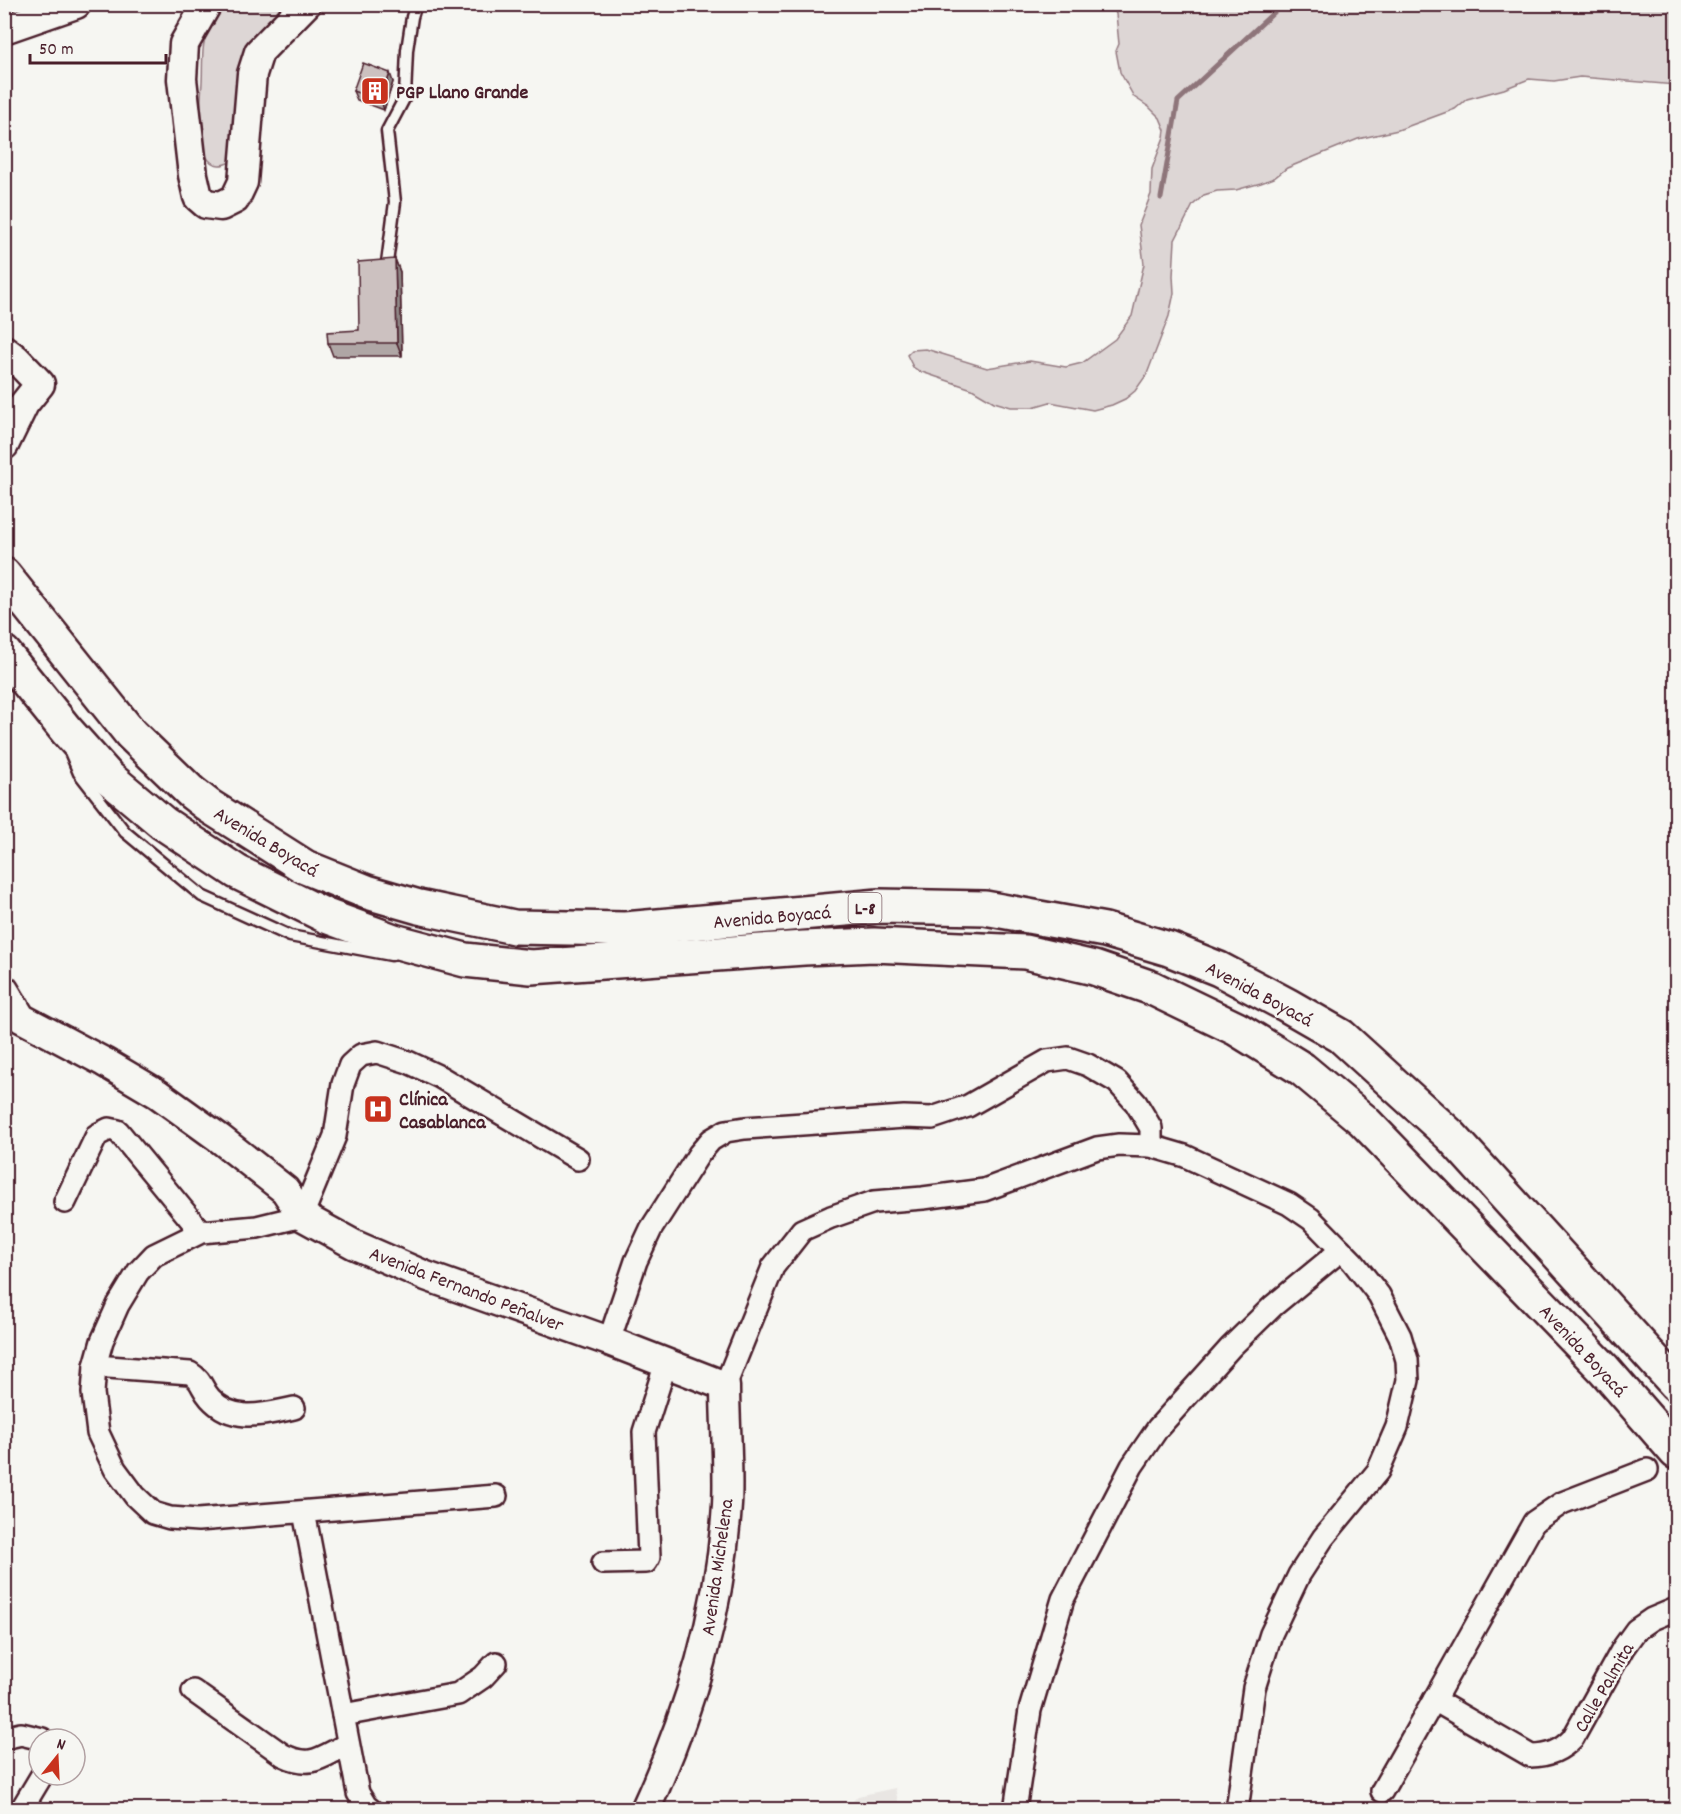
<svg xmlns="http://www.w3.org/2000/svg" width="1681" height="1814" viewBox="0 0 1681 1814" font-family="Dekko,sans-serif">
  <rect width="100%" height="100%" fill="#f6f6f2"/>
  <filter id="ink" filterUnits="userSpaceOnUse"><feTurbulence type="fractalNoise" baseFrequency=".0167" numOctaves="2"/><feDisplacementMap in="SourceGraphic" scale="12" xChannelSelector="R" yChannelSelector="G"/><feConvolveMatrix kernelMatrix="1 2 1 2 8 2 1 2 1" color-interpolation-filters="sRGB"/></filter>
  <g filter="url(#ink)">
    <path fill="#e9e6e3" d="M895,1788L900,1809H845L858,1796Z"/>
    <g fill="#ddd6d5" stroke="#947a80" stroke-width="1.5">
      <path d="M223,5H286L274,16L249,53L232,161C191,184 201,102 202,82C203,66 201,47 207,32C210,22 217,13 223,5Z"/>
      <path d="M1112,5H1676V85L1580,77L1554,81L1529,79L1504,89L1467,99L1455,109L1398,130L1358,139L1287,168L1274,178L1261,183L1236,190L1217,191L1204,195L1193,205L1175,240L1173,276L1174,293L1169,316L1147,374L1135,391L1125,399L1112,405L1093,410L1050,402L1033,407H1011L994,402L972,389L919,371L913,367L907,355L912,350L926,349L987,368L1030,361L1066,367L1082,363L1115,339L1132,316L1144,264L1139,225L1151,194L1152,169L1164,137L1165,130L1160,118L1149,107L1134,97L1120,72L1116,51L1119,44L1116,14Z"/>
    </g>
    <g fill="none" stroke-linecap="round" stroke-linejoin="round">
      <path stroke="#8e747a" stroke-width="5" d="M1161,198L1178,101L1283,4"/>
      <g stroke="#4a1f2b" stroke-width="15">
        <g id="service">
          <path d="M387,263L395,202L387,131L405,97L407,50L412,17L416,4"/>
          <path d="M71,754L79,773L125,832L202,896L290,936L391,955"/>
        </g>
      </g>
      <g stroke="#4a1f2b" stroke-width="26">
        <g id="minor">
          <path d="M65,1202L97,1135L109,1129L118,1131L201,1232"/>
          <path d="M609,1341L636,1261L651,1229L699,1154L711,1140L726,1131L745,1128L904,1117L932,1118L968,1106L1047,1061L1068,1058L1088,1065L1117,1082L1136,1103L1151,1128V1146"/>
          <path d="M95,1366L190,1373C203,1381 201,1388 210,1398C233,1424 265,1414 294,1408"/>
          <path d="M725,1386L773,1267L802,1230L831,1217L874,1202L923,1198L984,1190L1097,1148L1119,1145L1151,1146L1185,1156L1289,1204L1311,1219L1353,1262L1379,1295L1400,1336L1407,1360L1408,1380L1397,1427L1378,1471L1323,1538L1299,1575L1271,1634L1254,1688L1237,1810"/>
          <path d="M1647,1470L1562,1503L1534,1522L1434,1700L1531,1756C1548,1756 1561,1751 1573,1738L1623,1648L1636,1630L1652,1619L1676,1609"/>
          <path d="M496,1496L198,1520L170,1518L153,1513L135,1496L115,1469L98,1433L93,1393L95,1366L102,1341L118,1305L138,1272L154,1255L201,1232L257,1227L302,1216L335,1136L343,1084L350,1065L361,1055L377,1052L408,1062L440,1077L578,1159"/>
          <path d="M304,1512L358,1793L366,1806L371,1810"/>
          <path d="M603,1563L646,1562L649,1557L644,1432L666,1363"/>
          <path d="M193,1691L283,1755C312,1769 321,1757 348,1744"/>
          <path d="M343,1715L458,1694L483,1677L496,1663"/>
          <path d="M4,1738L21,1734L42,1739"/>
          <path d="M1382,1791L1434,1700"/>
          <path d="M21,1810L42,1775"/>
          <path d="M1015,1810L1030,1710L1063,1599L1132,1466L1158,1428L1231,1347L1273,1306L1341,1250"/>
        </g>
      </g>
      <g stroke="#4a1f2b" stroke-width="33">
        <g id="secondary">
          <path d="M207,4L184,44L182,79L193,175L198,197L206,204L221,206L235,199L243,182L252,74L259,52L306,4"/>
          <path d="M4,29L76,4"/>
          <path d="M4,350L16,359L40,384L24,404L4,445"/>
          <path d="M4,990L21,1018L104,1062L158,1094L219,1138L285,1190L302,1216L355,1245L426,1276L609,1341L725,1386C725,1425 729,1466 727,1505C720,1613 690,1712 645,1810"/>
        </g>
      </g>
      <g stroke="#4a1f2b" stroke-width="38">
        <g id="motorway">
          <path d="M4,575L131,734L191,792L209,806L305,867L367,892L419,907L514,927L625,929L879,906L985,908L1105,930L1169,949L1219,969L1287,1005L1341,1036L1451,1136L1676,1384"/>
          <path d="M4,653L66,730L108,777L163,823L237,872L326,916L394,941L465,960L531,967L804,948L874,945L1025,952L1094,968L1152,988L1237,1029L1302,1069L1363,1120L1604,1369L1676,1452"/>
        </g>
      </g>
      <use href="#service" stroke="#f6f6f2" stroke-width="10"/>
      <use href="#minor" stroke="#f6f6f2" stroke-width="21"/>
      <use href="#secondary" stroke="#f6f6f2" stroke-width="28"/>
      <use href="#motorway" stroke="#f6f6f2" stroke-width="33"/>
    </g>
    <g fill="#afa6a5" stroke="#4a1f2b" stroke-width="1.5">
      <path d="M393,82L384,110L357,100L353,91Z"/>
      <path d="M395,259L400,272L402,356H333L328,343L359,330Z"/>
    </g>
    <g fill="#8f8786" stroke="#4a1f2b" stroke-width="1.5">
      <path d="M390,73L393,82L384,110L381,101Z"/>
      <path d="M395,259L400,272L402,356L397,343Z"/>
    </g>
    <g fill="#ccc1c0" stroke="#4a1f2b" stroke-width="1.5">
      <path d="M363,63L390,73L381,101L353,91Z"/>
      <path d="M395,259L397,343H328L327,332L359,330L358,262Z"/>
    </g>
  </g>
  <defs>
    <g id="building-square" transform="scale(1.5)"><rect x="-9" y="-9" width="18" height="18" rx="4" fill="#c8321e" stroke="#f6f6f2"/><path d="M-4-6H4V6H1V3H-1V6H-4ZM-2.5-4.3h1.7v1.8h-1.7ZM.8-4.3h1.7v1.8H.8ZM-2.5-1h1.7V.8h-1.7ZM.8-1h1.7V.8H.8Z" fill="#fff"/></g>
    <g id="hospital-square" transform="scale(1.5)"><rect x="-9" y="-9" width="18" height="18" rx="4" fill="#c8321e" stroke="#f6f6f2"/><path d="M-5-5h3v3.5h4V-5h3V5h-3V1.5h-4V5h-3Z" fill="#fff"/></g>
  </defs>
  <g fill-rule="evenodd">
    <use href="#building-square" x="375" y="91"/>
    <use href="#hospital-square" x="378" y="1109"/>
  </g>
  <g text-anchor="middle" stroke-width="5" stroke-linejoin="round" paint-order="stroke">
    <rect fill="#f6f6f2" stroke="#7e6067" stroke-width="1.5" x="848.5" y="893" width="33" height="30" rx="4.5"/>
    <g font-size="18" font-weight="bold" fill="#4a1f2b">
      <text x="865" y="914">L-8</text>
    </g>
    <g font-size="20" font-weight="bold" fill="#4a1f2b" stroke="#f6f6f2" text-anchor="start">
      <text x="396" y="98">PGP Llano Grande</text>
      <text x="399" y="1105">Clínica<tspan x="399" dy="23">Casablanca</tspan></text>
    </g>
    <g font-size="20" fill="#4a1f2b" stroke="#f6f6f2">
      <text transform="translate(267 841) rotate(31)" y="7">Avenida Boyacá</text>
      <text transform="translate(772 916) rotate(-5)" y="7">Avenida Boyacá</text>
      <text transform="translate(1260 993) rotate(28)" y="7">Avenida Boyacá</text>
      <text transform="translate(467 1288) rotate(21)" y="7">Avenida Fernando Peñalver</text>
      <text transform="translate(1584 1350) rotate(47)" y="7">Avenida Boyacá</text>
      <text transform="translate(716 1567) rotate(-82)" y="7">Avenida Michelena</text>
      <text transform="translate(1603 1687) rotate(-60)" y="7">Calle Palmita</text>
    </g>
  </g>
  <rect width="1681" height="1814" fill="none" stroke="#f6f6f2" stroke-width="24"/>
  <rect x="12" y="12" width="1657" height="1790" fill="none" stroke="#4a1f2b" stroke-width="2" filter="url(#ink)"/>
  <g transform="translate(57 1757) rotate(18)"><circle r="28" fill="#f6f6f2" stroke="#b1a0a2" stroke-width="1.5"/>
  <path d="M0-4.5L10 22L0 15L-10 22Z" fill="#c8321e"/>
  <text y="-9" font-size="16" font-weight="bold" text-anchor="middle" fill="#4a1f2b">N</text>
  </g>
  <path d="M30 54v9h136v-9" fill="none" stroke="#4a1f2b" stroke-width="3"/>
  <text x="39" y="54" font-size="18" fill="#4a1f2b" stroke="#f6f6f2" stroke-width="4.5" paint-order="stroke">50 m</text>
</svg>
